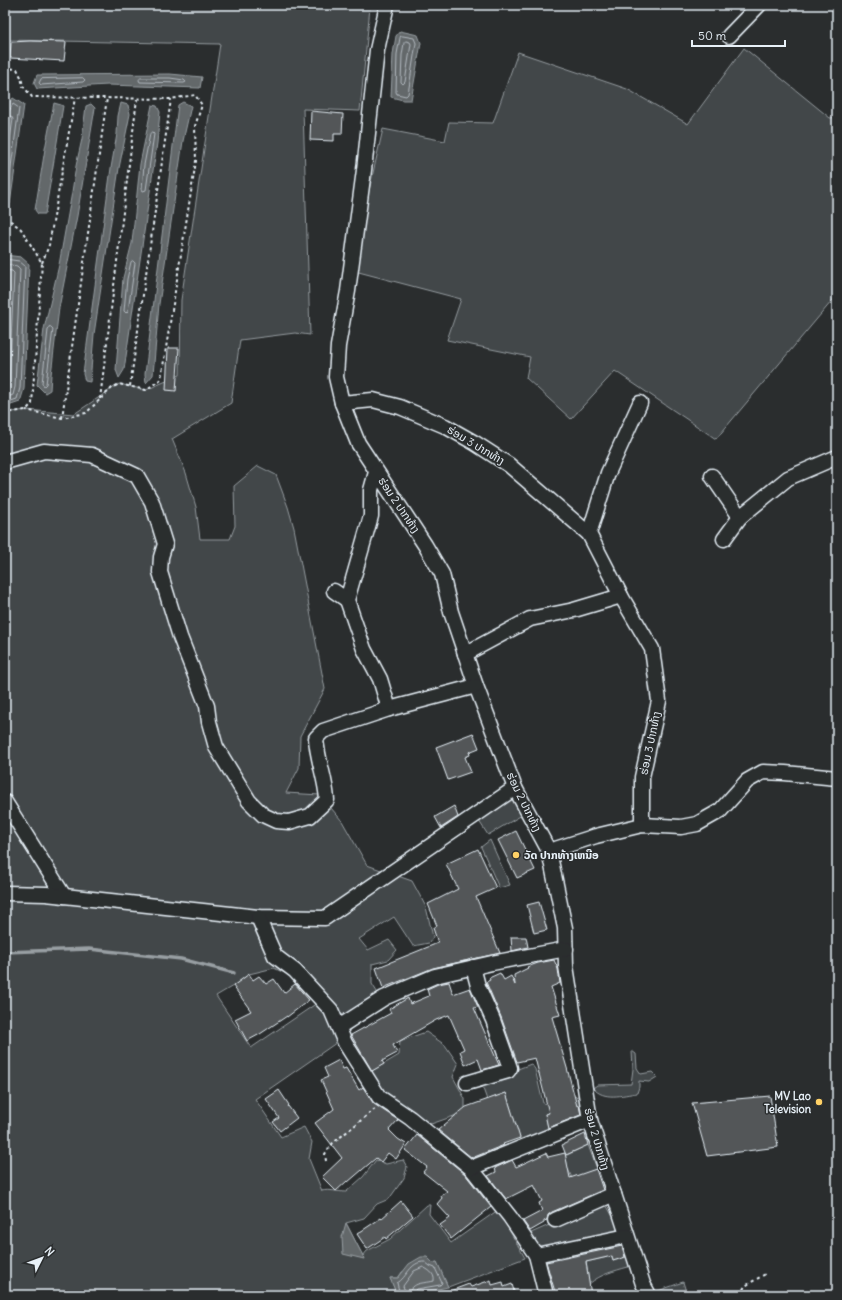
<svg xmlns="http://www.w3.org/2000/svg" width="842" height="1300" viewBox="0 0 842 1300" font-family="Delius,'Noto Sans Lao',sans-serif">
  <rect width="100%" height="100%" fill="#2a2d2e"/>
  <filter id="ink" filterUnits="userSpaceOnUse"><feTurbulence type="fractalNoise" baseFrequency=".025" numOctaves="2"/><feDisplacementMap in="SourceGraphic" scale="8" xChannelSelector="R" yChannelSelector="G"/><feConvolveMatrix kernelMatrix="1 2 1 2 8 2 1 2 1" color-interpolation-filters="sRGB"/></filter>
  <g filter="url(#ink)">
    <g fill="#424648" stroke="#959ca0" fill-rule="evenodd">
      <path d="M5,5H372L370,7L360,111L303,109L310,335L295,333L240,340L231,403L172,439L186,473L196,507L200,539H230L235,526L234,486L258,466L276,475L288,507L294,528L325,689L300,736L299,768L286,793L320,795L342,821L367,865L412,881L426,907L433,937L429,943L413,946L394,917L359,939L368,950L389,940L397,950L388,960L372,964V984L379,995L381,1010L356,1019L346,1036L255,1099L281,1137L304,1127L312,1142L309,1159L322,1191C329,1189 338,1192 346,1192L363,1177L376,1160L386,1164L403,1160L407,1167L404,1178L389,1199L377,1204L364,1218L346,1223L364,1258L363,1256L367,1251L390,1239L427,1205H430L429,1214L451,1243L498,1210L525,1258L448,1287L437,1262L433,1263L431,1261L402,1272L398,1278H390L397,1295H5V413L26,410L74,414L119,384L146,390L180,375L181,300L220,44L5,40ZM274,968L299,980L320,1001L251,1048L216,996L233,986L249,974Z"/>
      <path d="M744,48L830,118L837,117V295L716,439L615,371L571,419L526,378L530,357L447,340L461,299L351,270L383,129L445,141L449,122L493,123L518,52L627,89L688,124Z"/>
      <path d="M513,796L522,815L488,835L479,821Z"/>
      <path d="M490,840L510,885L499,888L481,847Z"/>
      <path d="M426,1032L445,1045L458,1064L453,1077L465,1099V1115L458,1113L454,1116L431,1124L412,1112L384,1093L374,1077L372,1071L399,1055L400,1041Z"/>
      <path d="M632,1051L636,1054L637,1068L641,1074L652,1072L657,1077L649,1082L639,1081V1087L637,1093C622,1095 604,1101 593,1088L597,1085L631,1084L633,1069Z"/>
      <path d="M531,1064L535,1069L543,1103L547,1104L582,1095L583,1104L545,1114L549,1132L521,1142L506,1093L487,1100L481,1083Z"/>
      <path d="M588,1145L597,1169L572,1178L568,1169L565,1153L567,1155Z"/>
      <path d="M604,1201L622,1233L537,1251L531,1233Z"/>
      <path d="M612,1256L613,1261L627,1257L631,1263L628,1267C614,1271 601,1274 589,1284L586,1262Z"/>
      <path d="M683,1282L687,1295H657L655,1292Z"/>
    </g>
    <g fill="#63686b" stroke="#989fa3">
      <path d="M400,31L418,35L421,43L411,100H403L391,97L393,54L396,36Z"/>
      <path d="M170,74L202,77L200,88L108,85L37,89L34,83L37,75Z"/>
      <path d="M13,98L24,105L10,204L5,203V119L8,104Z"/>
      <path d="M183,102L191,106L183,141L159,304L153,375L146,383L145,374L178,105Z"/>
      <path d="M54,103L61,105L63,106L45,214H38L35,210L45,149Z"/>
      <path d="M121,103L128,105L130,114L119,168L94,334L90,382L85,381L83,374L111,168L117,134L118,116Z"/>
      <path d="M91,104L95,108L77,216L59,308L51,375L50,390L45,393L37,385L44,329L59,265L72,192L76,166L82,139L86,106Z"/>
      <path d="M152,105L157,106L160,112L157,143L124,370L119,378L116,370L123,278L132,243L140,164Z"/>
      <path d="M5,255L21,257L29,264L24,389L20,402L5,407Z"/>
      <path d="M346,1223L363,1256L364,1259L343,1254L342,1237Z"/>
      <path d="M421,1257H427L433,1263L437,1262L448,1287L408,1295H397L390,1278H398L409,1264Z"/>
    </g>
    <g fill="none" stroke-linecap="round" stroke-linejoin="round">
      <g stroke="#b3bac0" stroke-width="1">
        <path d="M401,36H403L414,38L416,43L408,94L406,96L397,94L396,92L397,54L400,38Z"/>
        <path d="M406,41L410,42L411,44L405,82L403,84L401,82L402,55L404,43Z"/>
        <path d="M83,78L85,80L83,82L41,85L39,83L41,79Z"/>
        <path d="M141,78H170L184,80L186,82L184,83L140,82L139,80Z"/>
        <path d="M5,112L9,111L13,104L19,108L7,197L5,199"/>
        <path d="M5,118L11,116L13,119L5,174"/>
        <path d="M152,132L154,134L146,190L143,191L142,189L144,165L150,134Z"/>
        <path d="M5,259L19,261L25,266L20,388L17,399L5,403"/>
        <path d="M133,261L135,263L128,311L126,313L124,311L127,279L131,262Z"/>
        <path d="M5,264L17,266L20,269L15,387L13,395L5,398"/>
        <path d="M5,270L12,271L14,273L9,386L8,390L5,391"/>
        <path d="M51,327L53,329L46,384L44,386L42,383L48,330L49,327Z"/>
        <path d="M400,1295L397,1283C407,1278 410,1261 425,1262L430,1266L435,1268L442,1283L440,1285L417,1289L414,1292V1295"/>
        <path d="M405,1295L406,1294L403,1286L414,1271L423,1267C428,1270 435,1273 434,1281C422,1284 414,1281 408,1294L409,1295"/>
      </g>
      <path stroke="#989fa3" stroke-width="3.5" d="M5,952L89,949L181,959L234,973"/>
    </g>
    <g fill="#535759" stroke="#e8f1f8">
      <path d="M30,41L66,42L64,61L10,58L11,42Z"/>
      <path d="M311,111L343,114L342,134H334V141L310,140Z"/>
      <path d="M168,348H179L176,391L166,390Z"/>
      <path d="M473,733L479,748L469,752L470,755L465,757L471,772L448,780L436,747Z"/>
      <path d="M454,806L458,817L441,828L435,817Z"/>
      <path d="M516,831L535,870L517,878L498,840Z"/>
      <path d="M478,849L496,888L476,897L500,953L433,968L383,988L376,968L438,943L433,928L437,926L428,904L458,889L446,864Z"/>
      <path d="M539,902L547,930L534,933L527,905Z"/>
      <path d="M511,937H526L528,947L512,951Z"/>
      <path d="M554,960L558,969L560,983L551,987L560,1015L552,1017L567,1068L577,1106L579,1105L581,1115L548,1128L545,1114L549,1113L535,1058L517,1062L501,1017L486,982L490,980L489,978L500,973L504,980L511,976L515,985L514,975L528,968L527,967L538,963Z"/>
      <path d="M249,974L253,980L259,976L266,984L274,979L284,993L295,984L309,1000L287,1017V1016L260,1034L247,1041L235,1019L251,1011L233,986Z"/>
      <path d="M449,982L453,994L470,988L478,1007L474,1008L499,1065L482,1070L478,1059L465,1065L460,1051L464,1049L449,1015L436,1020L393,1045L397,1053L382,1061L384,1064L372,1071L351,1035L391,1013L389,1009L408,998L410,1004L429,996L427,989L438,984Z"/>
      <path d="M339,1060L343,1069L346,1068L359,1090L363,1087L374,1104L398,1120L389,1130L398,1139L406,1144L396,1159L388,1153L381,1162L376,1158L348,1182L347,1181L336,1191L322,1177L342,1158L315,1123L334,1109L321,1080L328,1077L324,1068Z"/>
      <path d="M279,1090L289,1105L288,1106L297,1118L280,1131L273,1122L279,1118L266,1099Z"/>
      <path d="M506,1093L520,1138L503,1144L504,1145L472,1158L438,1130L466,1107Z"/>
      <path d="M770,1096L778,1147L707,1156L692,1103Z"/>
      <path d="M585,1134L588,1145L566,1155L562,1145Z"/>
      <path d="M417,1135L465,1174L491,1207L451,1239L440,1225L450,1218L437,1204L442,1198L441,1196L447,1191L423,1172L427,1167L405,1150Z"/>
      <path d="M546,1153L548,1157L565,1153L570,1178L596,1169L603,1190L552,1212L548,1215L547,1220L544,1221V1223L530,1231L523,1221L542,1211L539,1203L542,1201L534,1185L506,1199L488,1176L496,1172L495,1168L512,1160L516,1167Z"/>
      <path d="M401,1201L413,1216L386,1239L385,1237L367,1249L357,1234L381,1218V1219Z"/>
      <path d="M622,1246L625,1257L613,1261L612,1256L586,1262L591,1295H556L546,1262Z"/>
      <path d="M491,1280L492,1285L503,1282L504,1287L512,1284L515,1295H442V1294L469,1284L471,1287Z"/>
    </g>
    <g fill="none" stroke-linecap="round" stroke-linejoin="round">
      <g stroke="#e8f1f8" stroke-width="17">
        <g id="minor">
          <path d="M387,5L377,50L364,170L348,291L338,346L336,377L342,403L358,443L425,545L442,574L451,612L476,686L515,788L549,851L565,928L566,966L590,1120L643,1284L649,1295"/>
          <path d="M729,36L759,5"/>
          <path d="M342,403L373,400L400,407L445,426L475,443L509,465L589,534"/>
          <path d="M640,403L608,473L589,534L621,596L652,649L659,701L642,777V825"/>
          <path d="M5,462L44,451L92,455L137,476L152,502L165,544L161,557L160,572L180,637L207,706L209,722L216,747L249,801L263,815L276,821L289,822L310,816L327,800C326,779 317,759 316,738L323,731L389,709L476,686"/>
          <path d="M376,472L371,490V516L347,600L364,649L380,679L389,709"/>
          <path d="M712,476L740,517"/>
          <path d="M724,539L740,517L788,478L837,457"/>
          <path d="M334,591L347,600"/>
          <path d="M465,654L530,619L574,610L621,596"/>
          <path d="M5,802L64,896"/>
          <path d="M549,851L596,836L642,825L681,827L697,824L720,811L747,781L763,772L785,773L837,778"/>
          <path d="M5,893L46,894L258,917L325,918L515,788"/>
          <path d="M258,917L275,956L295,971L331,1010L345,1043L379,1097L410,1118L471,1168L510,1217L536,1255L546,1295"/>
          <path d="M339,1027L384,998L435,976L492,963L566,949"/>
          <path d="M467,1083L508,1071L510,1068L493,1020L478,986L473,967"/>
          <path d="M471,1168L590,1120"/>
          <path d="M555,1220L614,1194"/>
          <path d="M536,1255L627,1236"/>
        </g>
      </g>
      <g stroke="#e8f1f8" stroke-width="2" stroke-dasharray="3 3" stroke-linecap="butt">
        <path d="M5,68L17,69L21,77L23,86L32,97L171,99L195,95L202,105L195,126L196,161L161,379L146,390L119,384L112,388L86,413L62,418L26,410"/>
        <path d="M5,219H8L21,229L42,263L32,404L26,410L5,413"/>
        <path d="M42,263L49,245L75,98"/>
        <path d="M130,386L171,99"/>
        <path d="M100,399L137,99"/>
        <path d="M62,418L107,98"/>
        <path d="M326,1161L325,1154L333,1143L375,1109"/>
        <path d="M741,1295V1293L745,1286L767,1273"/>
      </g>
      <use href="#minor" stroke="#2a2d2e" stroke-width="14"/>
    </g>
  </g>
  <g fill="#ffd166" stroke="#2a2d2e" stroke-width="1.5">
    <circle cx="516" cy="855" r="4"/>
    <circle cx="819" cy="1102" r="4"/>
  </g>
  <g text-anchor="middle" stroke-width="3" stroke-linejoin="round" paint-order="stroke">
    <g font-size="11" fill="#e8f1f8" stroke="#2a2d2e">
      <text transform="translate(476 445) rotate(31)" y="4">ຮ່ອມ 3 ປາກທ້າງ</text>
      <text transform="translate(399 505) rotate(56)" y="4">ຮ່ອມ 2 ປາກທ້າງ</text>
      <text transform="translate(650 743) rotate(-78)" y="4">ຮ່ອມ 3 ປາກທ້າງ</text>
      <text transform="translate(524 802) rotate(64)" y="4">ຮ່ອມ 2 ປາກທ້າງ</text>
      <text transform="translate(597 1139) rotate(74)" y="4">ຮ່ອມ 2 ປາກທ້າງ</text>
    </g>
    <g font-size="11" font-weight="bold" fill="#e8f1f8" stroke="#2a2d2e" text-anchor="start">
      <text x="524" y="859">ວັດ ປາກທ້າງເຫນືອ</text>
      <text x="811" y="1100" text-anchor="end">MV Lao<tspan x="811" dy="13">Television</tspan></text>
    </g>
  </g>
  <rect width="842" height="1300" fill="none" stroke="#2a2d2e" stroke-width="20"/>
  <rect x="10" y="10" width="822" height="1280" fill="none" stroke="#e8f1f8" stroke-width="1.5" filter="url(#ink)"/>
  <g transform="translate(42 1258) rotate(48)" stroke="#2a2d2e" stroke-width="3" paint-order="stroke">
  <path d="M0-3L7 15L0 10L-7 15Z" fill="#e8f1f8"/>
  <text y="-6" font-size="11" font-weight="bold" text-anchor="middle" fill="#e8f1f8">N</text>
  </g>
  <path d="M692 40v6h93v-6" fill="none" stroke="#e8f1f8" stroke-width="2"/>
  <text x="698" y="40" font-size="12" fill="#e8f1f8" stroke="#2a2d2e" stroke-width="3" paint-order="stroke">50 m</text>
</svg>
